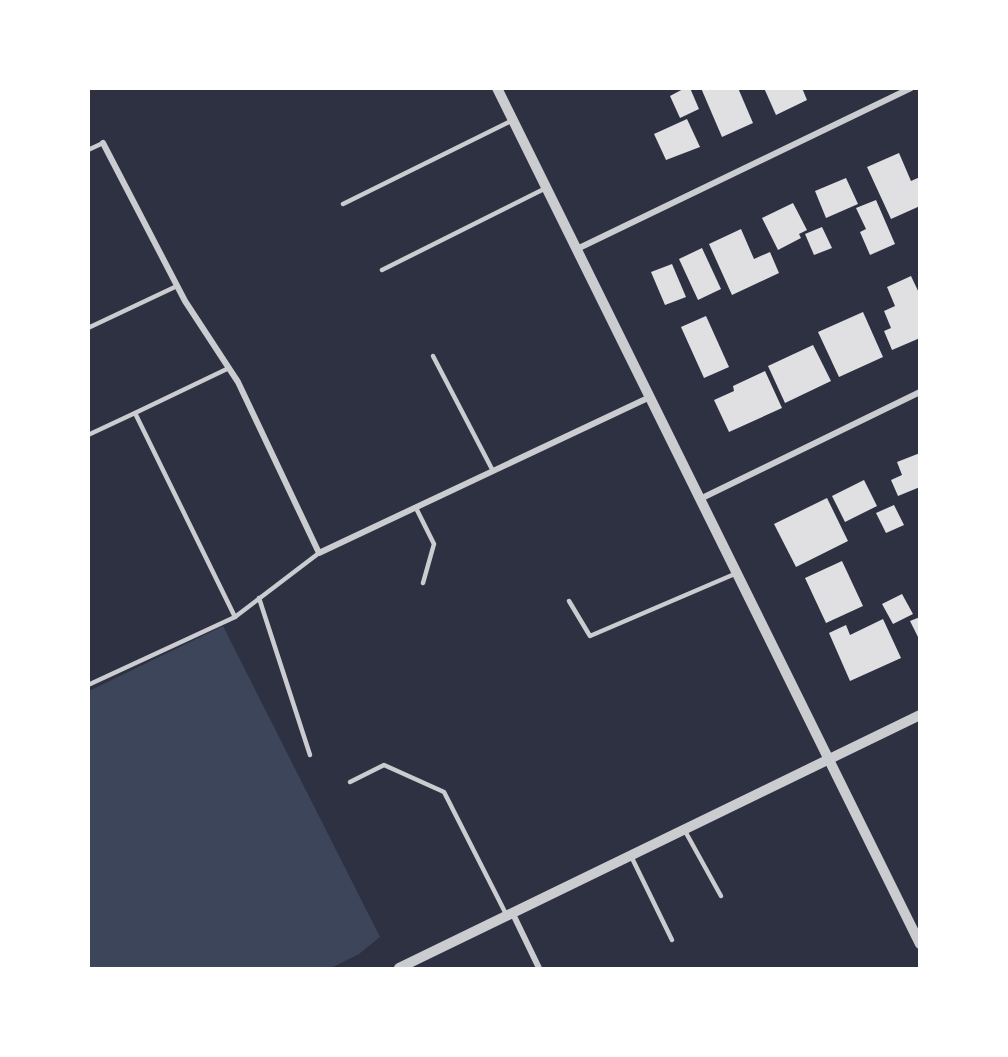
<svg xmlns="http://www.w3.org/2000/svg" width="1008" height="1057" viewBox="0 0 1008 1057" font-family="Montserrat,sans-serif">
  <rect width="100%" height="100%" fill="#2d3142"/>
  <path fill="#3c4559" d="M223,626L380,937L359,954L331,968H89V691Z"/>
  <g fill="#e0e0e3">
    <path d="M685,88H690L699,109L680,118L670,96Z"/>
    <path d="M701,88H738L753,123L722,137Z"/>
    <path d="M764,88H802L807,100L776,115Z"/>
    <path d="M687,119L700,147L666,160L654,134Z"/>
    <path d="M899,153L911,181L920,177V206L891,219L867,167Z"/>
    <path d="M846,178L858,204L826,218L815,191Z"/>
    <path d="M876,200L895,244L870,255L860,232L866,229L856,208Z"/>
    <path d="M793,203L807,230L799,234L801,238L778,250L762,218Z"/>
    <path d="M822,227L832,248L814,255L805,234Z"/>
    <path d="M741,229L754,259L770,252L779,273L732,295L709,244Z"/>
    <path d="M702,248L721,289L698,300L679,259Z"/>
    <path d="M672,264L686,297L665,305L651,272Z"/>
    <path d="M911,276L920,295V338L892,350L884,331L891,328L884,311L895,306L887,287Z"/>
    <path d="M863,312L883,357L839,377L818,332Z"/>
    <path d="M706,316L729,367L704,378L681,327Z"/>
    <path d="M813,345L831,381L785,403L768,366Z"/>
    <path d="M765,371L782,408L729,432L714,400L734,391L733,386Z"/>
    <path d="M920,453V487L898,496L891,480L902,475L897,462Z"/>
    <path d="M864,480L877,506L845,522L832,496Z"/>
    <path d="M827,498L848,541L796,567L774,524Z"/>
    <path d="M894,505L904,525L886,533L876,513Z"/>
    <path d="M842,561L863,606L826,623L805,578Z"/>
    <path d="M902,594L913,614L893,624L882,604Z"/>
    <path d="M920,617V641L910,621Z"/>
    <path d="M883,619L901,658L850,681L829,633L846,625L850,635Z"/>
  </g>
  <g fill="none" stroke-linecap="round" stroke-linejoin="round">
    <g stroke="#caccd0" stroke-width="4.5">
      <path d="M88,150L103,143"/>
      <path d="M343,204L513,120"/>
      <path d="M382,270L546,188"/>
      <path d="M88,328L177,286"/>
      <path d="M433,356L493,471"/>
      <path d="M229,368L135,413L235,617"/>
      <path d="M88,435L135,413"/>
      <path d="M416,508L434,544L423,583"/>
      <path d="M259,598L310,755"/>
      <path d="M569,601L590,636L737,573"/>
      <path d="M88,685L235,617L319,553"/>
      <path d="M350,782L384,765L444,792L506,914"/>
      <path d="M685,831L721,896"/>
      <path d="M631,856L672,940"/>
    </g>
    <g stroke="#caccd0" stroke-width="6">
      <path d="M103,143L185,301L238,382L319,553L650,397"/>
      <path d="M577,249L911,88"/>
      <path d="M700,499L920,392"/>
      <path d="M512,912L539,968"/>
    </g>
    <g stroke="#caccd0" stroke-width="10">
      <path d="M497,88L920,944"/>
      <path d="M399,968L920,715"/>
    </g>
  </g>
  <rect width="1008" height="1057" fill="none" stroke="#ffffff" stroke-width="180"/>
</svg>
